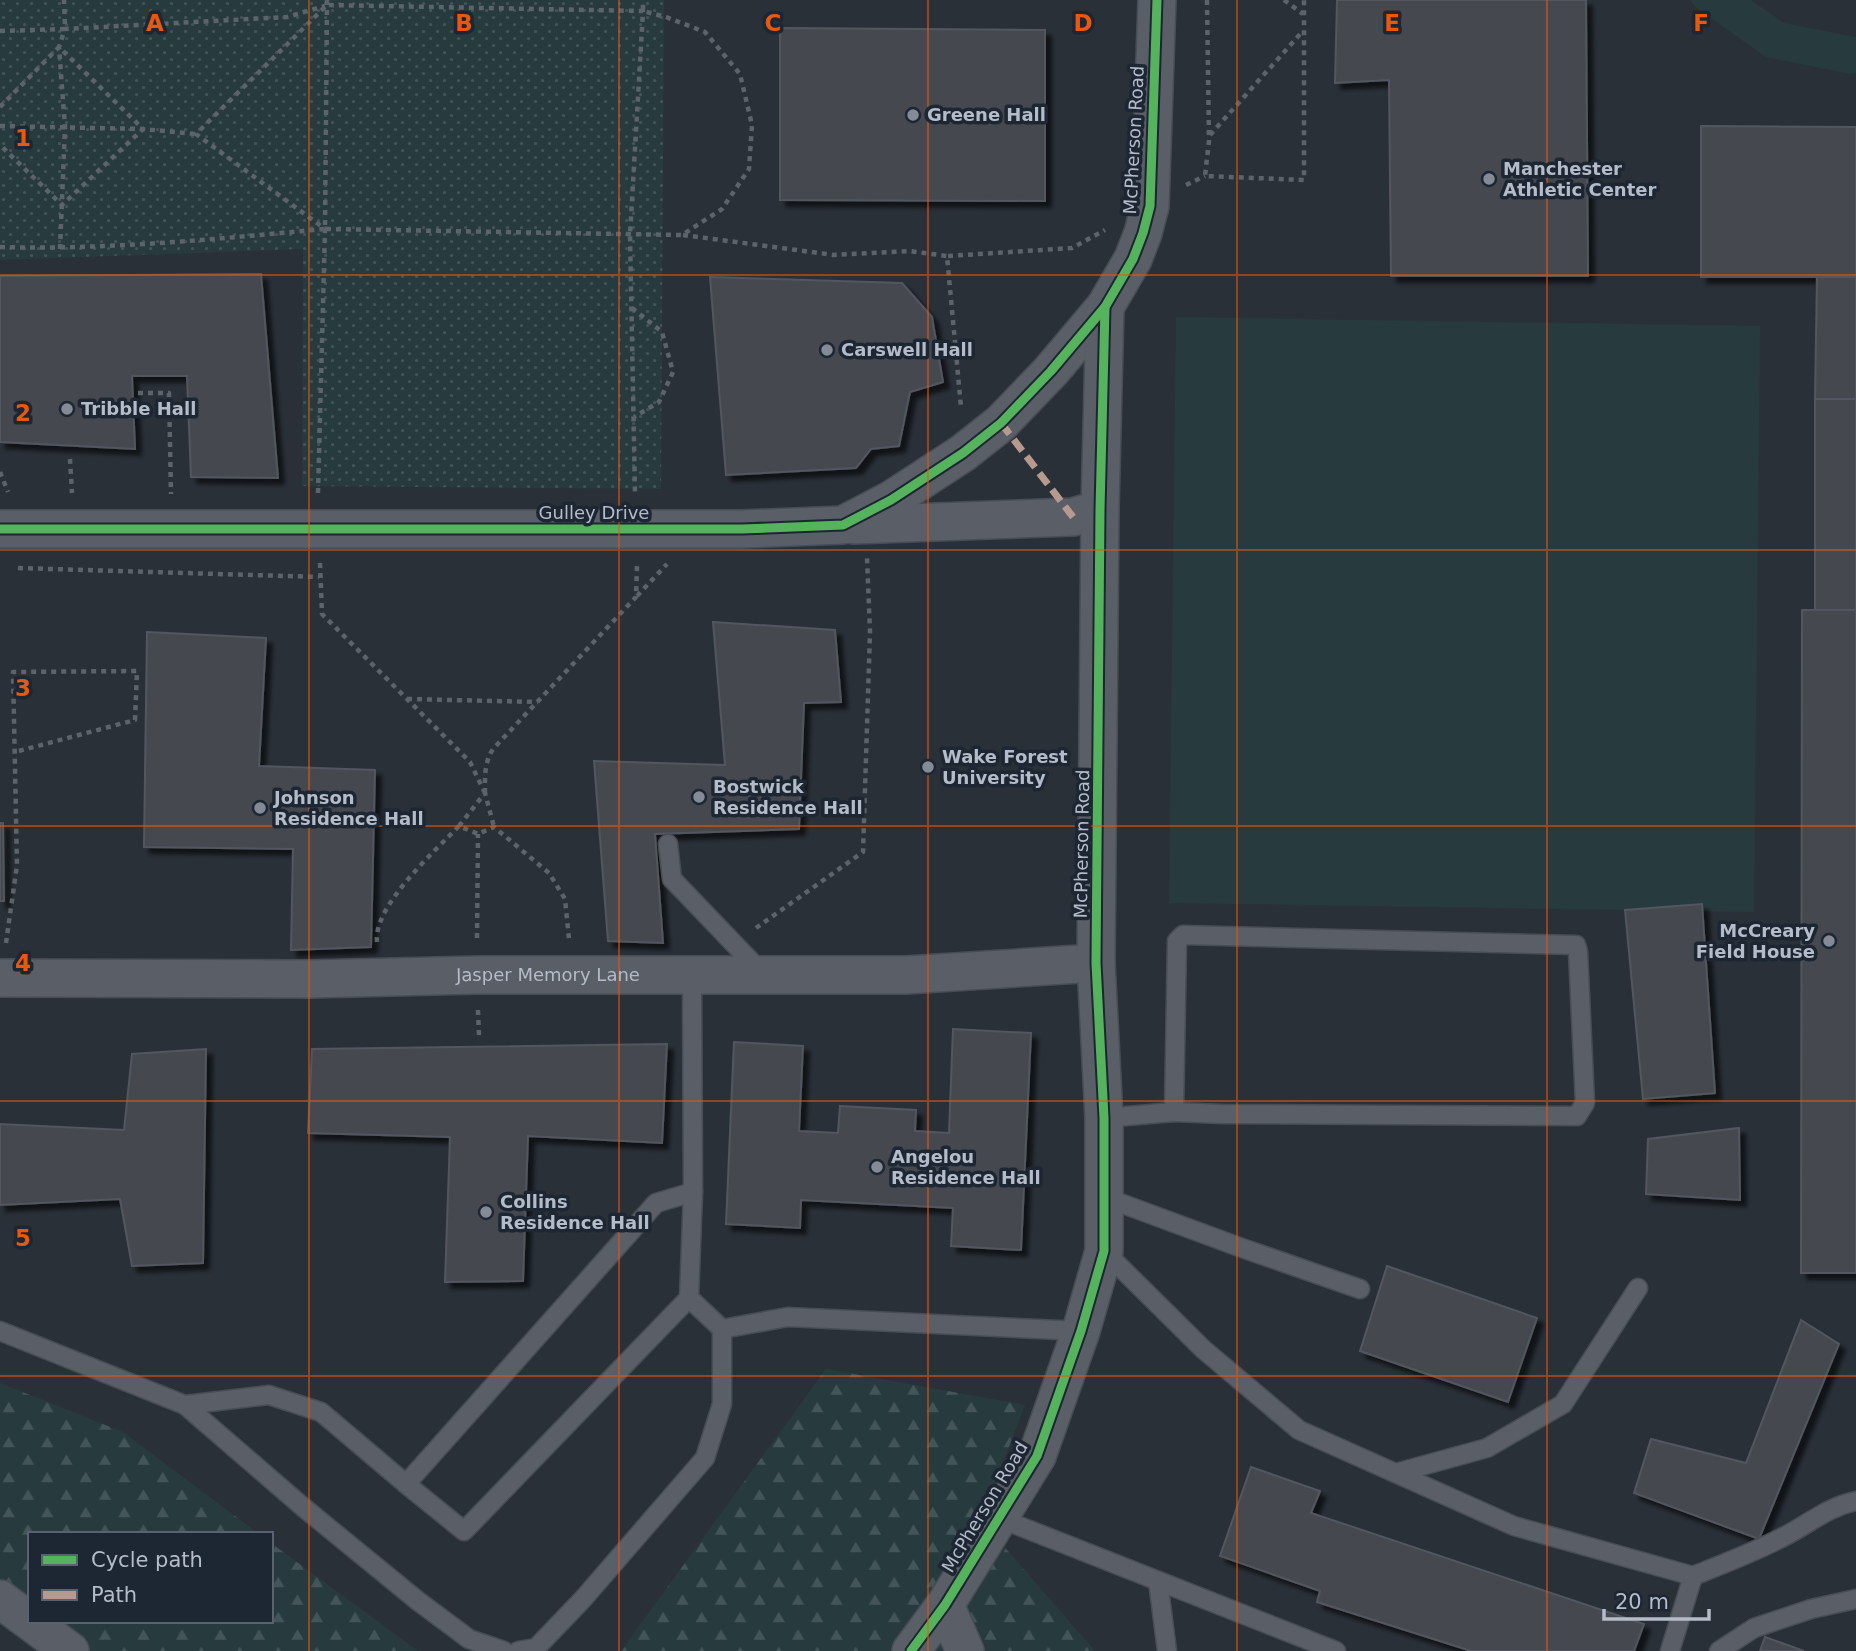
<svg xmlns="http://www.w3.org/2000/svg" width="1856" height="1651" viewBox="0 0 1856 1651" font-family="'DejaVu Sans',sans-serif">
  <defs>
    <pattern id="grass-dots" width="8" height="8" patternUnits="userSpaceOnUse" patternTransform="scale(1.75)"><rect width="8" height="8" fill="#273a3e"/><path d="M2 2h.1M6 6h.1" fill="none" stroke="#445559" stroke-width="1.8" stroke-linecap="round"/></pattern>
    <pattern id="forest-firs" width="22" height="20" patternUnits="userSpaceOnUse" patternTransform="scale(1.75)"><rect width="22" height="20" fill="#273a3e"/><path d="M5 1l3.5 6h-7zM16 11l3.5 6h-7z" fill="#445559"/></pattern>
    <filter id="shadow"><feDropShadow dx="6" dy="6" stdDeviation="2" flood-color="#0009"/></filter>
  </defs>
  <rect width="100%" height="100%" fill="#2a3038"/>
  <path fill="url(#grass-dots)" d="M0,0H664L661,489L302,486L303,249L0,260Z"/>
  <g fill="url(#forest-firs)">
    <path d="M826,1369L1025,1405L981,1520L1095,1651H621Z"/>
    <path d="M0,1383L123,1432L259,1534H30V1621H271V1543L418,1651H70L0,1599Z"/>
  </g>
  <g fill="#273a3e">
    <path d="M1690,0H1751L1784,23L1856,37V73L1850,74L1766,57L1695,7Z"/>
    <path d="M1176,317L1760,326L1754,912L1169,903Z"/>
  </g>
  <g fill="#444950" stroke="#52575f" stroke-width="2" filter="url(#shadow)">
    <path d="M1337,0H1586L1588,276H1391L1389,80L1335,83Z"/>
    <path d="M780,28L1045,30V201L780,200Z"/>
    <path d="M1701,126L1856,127V277H1701Z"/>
    <path d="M261,274L278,478L191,477L187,376H132L135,449L0,442V276Z"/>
    <path d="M710,277L902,283L932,317L943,382L910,392L899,446L871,449L856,468L726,475Z"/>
    <path d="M1817,277H1856V399H1815Z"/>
    <rect x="1815" y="399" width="41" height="211"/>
    <path d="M1802,610H1856V1273H1801Z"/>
    <path d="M713,622L835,630L841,702L804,703L799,829L655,834L663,943L608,941L594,761L725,765Z"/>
    <path d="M147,632L266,638L259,766L375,770L371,947L291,950L293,849L144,847Z"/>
    <path d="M0,823H3L4,901H0Z"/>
    <path d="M1702,904L1715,1093L1643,1099L1625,910Z"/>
    <path d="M953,1029L1031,1033L1021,1250L951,1246L953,1208L801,1200L800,1228L726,1224L734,1042L803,1046L799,1131L838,1133L840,1106L916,1110L915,1131L949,1133Z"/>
    <path d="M667,1044L662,1143L528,1136L523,1281L445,1282L450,1137L308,1133L312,1049Z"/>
    <path d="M206,1049L203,1263L132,1266L120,1199L0,1205V1124L124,1130L132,1054Z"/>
    <path d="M1739,1128L1740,1200L1646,1194L1648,1139Z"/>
    <path d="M1387,1266L1537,1318L1508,1402L1360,1351Z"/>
    <path d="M1801,1320L1839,1344L1759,1539L1634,1493L1651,1439L1746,1463Z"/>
    <path d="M1251,1467L1320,1491L1311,1513L1644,1624L1634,1651H1471L1317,1602L1320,1591L1220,1556Z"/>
    <path d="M1765,1637L1804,1651H1760Z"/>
  </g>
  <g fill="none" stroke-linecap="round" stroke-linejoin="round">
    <g stroke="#484c53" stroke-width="21">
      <g id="lane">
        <path d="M668,844L672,879L763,974"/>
        <path d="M1104,1118L1174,1112L1221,1114L1577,1116L1585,1103L1578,952L1576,945L1183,935L1177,941L1174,1112"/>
        <path d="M1104,1197L1242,1248L1360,1289"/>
        <path d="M1104,1251L1203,1349L1299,1430L1514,1526L1693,1576L1670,1651"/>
        <path d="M722,1329L788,1317L1081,1331"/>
        <path d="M0,1331L185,1405L303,1507L418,1601L469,1639L504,1651"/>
        <path d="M185,1405L269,1395L321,1412L406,1484L656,1203L693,1192"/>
        <path d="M1396,1473L1487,1448L1563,1404L1638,1288"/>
        <path d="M406,1484L464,1531L689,1298"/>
        <path d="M999,1518L1336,1651"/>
        <path d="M1693,1576C1723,1564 1755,1552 1783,1537C1809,1524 1827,1507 1856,1501"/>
        <path d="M1158,1581L1167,1651"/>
        <path d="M518,1651L536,1648L583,1599L705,1458L722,1404V1329L689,1298L693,1192L692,977"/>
        <path d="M1719,1651L1754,1628L1811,1609L1856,1599"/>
      </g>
    </g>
    <g stroke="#484c53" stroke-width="40">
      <g id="street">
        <path d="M854,525L1073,517L1100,509"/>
        <path d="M0,529H742L843,525L891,500L963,453L1001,423L1051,371L1105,307L1133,259L1143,233L1150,206L1157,0"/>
        <path id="s1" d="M0,978L311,979L477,975H906L1096,963"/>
        <path d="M0,1599L70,1651"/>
        <path d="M945,1605L965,1651"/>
        <path d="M911,1651L945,1605L1037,1456L1081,1331L1104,1251V1118L1096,963L1100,509L1105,307"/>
      </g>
    </g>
    <g stroke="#5d636a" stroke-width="4.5" stroke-dasharray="5 5" stroke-linecap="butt">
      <path d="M327,0L325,229L682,235L722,209L749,169L752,125L740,74L705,32L666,17L643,11V0"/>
      <path d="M1207,0L1209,141L1205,176L1304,180V0"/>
      <path d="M1284,0L1303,14"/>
      <path d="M0,31L65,29L64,0"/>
      <path d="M0,107L59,47L143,129L62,205L0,145"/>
      <path d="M0,126L143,129L196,134"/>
      <path d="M1210,135L1302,32"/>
      <path d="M1186,185L1205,176"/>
      <path d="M683,235L834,255L909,251L947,256L961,407"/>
      <path d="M0,247C108,250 216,239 324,229"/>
      <path d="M60,249L65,127L59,47L65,29L287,17L325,6"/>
      <path d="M948,256L1072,248L1105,230"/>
      <path d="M632,308L662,332L673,372L659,402L634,417"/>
      <path d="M138,393H169L171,494"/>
      <path d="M70,459L72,493"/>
      <path d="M0,472L8,492"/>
      <path d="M318,493L325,229L196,134L327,5L643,11L630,235L635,494"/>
      <path d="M320,563L322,614L470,762L484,791"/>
      <path d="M18,568L319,577"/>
      <path d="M637,596L667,564"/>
      <path d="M407,699L538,702"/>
      <path d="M485,793C485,777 484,763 493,749L636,597L637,566"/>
      <path d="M459,826L485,793L494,827"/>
      <path d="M756,928L863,852L870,632L867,558"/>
      <path d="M477,938L478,834"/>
      <path d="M377,942C373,906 435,851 459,826L478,834L494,827L549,873L565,899L569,939"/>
      <path d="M6,943L17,865L13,672L137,671L135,720L15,752"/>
      <path d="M478,1010L479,1035"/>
    </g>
    <use href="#lane" stroke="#5a5e66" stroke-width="18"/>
    <use href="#street" stroke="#5a5e66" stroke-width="37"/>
    <path stroke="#b69a8f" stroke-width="7" stroke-dasharray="14 7" stroke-linecap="butt" d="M1001,423L1073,517"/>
    <g stroke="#1d2633" stroke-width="13">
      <g id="cycleway">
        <path d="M0,529H742L843,525L891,500L963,453L1001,423L1051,371L1105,307L1133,259L1143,233L1150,206L1157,0"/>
        <path d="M911,1651L945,1605L1037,1456L1081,1331L1104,1251V1118L1096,963L1100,509L1105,307"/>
      </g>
    </g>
    <use href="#cycleway" stroke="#56b35d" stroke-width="9"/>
  </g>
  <path fill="none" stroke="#e8590c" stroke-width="2" stroke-opacity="0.55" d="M309,0V1651M619,0V1651M928,0V1651M1237,0V1651M1547,0V1651M0,275H1856M0,550H1856M0,826H1856M0,1101H1856M0,1376H1856"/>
  <g fill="#848b96" stroke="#1d2633" stroke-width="2.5">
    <circle cx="913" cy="115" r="7"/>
    <circle cx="1489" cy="179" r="7"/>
    <circle cx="827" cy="350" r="7"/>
    <circle cx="67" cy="409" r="7"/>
    <circle cx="928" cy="767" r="7"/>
    <circle cx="699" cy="797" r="7"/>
    <circle cx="260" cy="808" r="7"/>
    <circle cx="1829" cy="941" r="7"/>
    <circle cx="877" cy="1167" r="7"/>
    <circle cx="486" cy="1212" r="7"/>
  </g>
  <g text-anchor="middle" stroke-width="7" stroke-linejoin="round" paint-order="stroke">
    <g font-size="18" font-weight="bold" fill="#b4bcc9" stroke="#1d2633" text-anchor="start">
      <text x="927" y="121">Greene Hall</text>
      <text x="1503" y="175">Manchester<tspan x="1503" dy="21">Athletic Center</tspan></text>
      <text x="841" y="356">Carswell Hall</text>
      <text x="81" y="415">Tribble Hall</text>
      <text x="942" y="763">Wake Forest<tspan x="942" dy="21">University</tspan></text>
      <text x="713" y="793">Bostwick<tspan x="713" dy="21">Residence Hall</tspan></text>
      <text x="274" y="804">Johnson<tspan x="274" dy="21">Residence Hall</tspan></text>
      <text x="1815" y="937" text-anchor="end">McCreary<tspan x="1815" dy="21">Field House</tspan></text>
      <text x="891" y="1163">Angelou<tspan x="891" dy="21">Residence Hall</tspan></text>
      <text x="500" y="1208">Collins<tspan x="500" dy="21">Residence Hall</tspan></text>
    </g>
    <g font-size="18" fill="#b4bcc9" stroke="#1d2633">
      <text transform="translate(1134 140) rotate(-87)" y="6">McPherson Road</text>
      <text x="594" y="519">Gulley Drive</text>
      <text transform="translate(1082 844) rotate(-89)" y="6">McPherson Road</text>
      <text dy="6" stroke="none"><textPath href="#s1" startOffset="548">Jasper Memory Lane</textPath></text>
      <text transform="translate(985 1507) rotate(-59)" y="6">McPherson Road</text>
    </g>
  </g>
  <g font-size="23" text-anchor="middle" font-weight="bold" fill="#e8590c" stroke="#1d2633" stroke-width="7" stroke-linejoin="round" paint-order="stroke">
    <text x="155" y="31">A</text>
    <text x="464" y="31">B</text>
    <text x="773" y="31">C</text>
    <text x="1083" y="31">D</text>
    <text x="1392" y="31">E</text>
    <text x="1701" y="31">F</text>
    <text x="23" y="146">1</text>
    <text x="23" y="421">2</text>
    <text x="23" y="696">3</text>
    <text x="23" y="971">4</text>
    <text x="23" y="1246">5</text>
  </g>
  <rect x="28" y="1532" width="245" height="91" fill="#1d2633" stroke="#59626f" stroke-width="2"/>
  <rect x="42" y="1555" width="35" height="10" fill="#56b35d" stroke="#59626f" stroke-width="2"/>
  <text x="91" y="1567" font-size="21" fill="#b4bcc9">Cycle path</text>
  <rect x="42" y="1590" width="35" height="10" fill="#b69a8f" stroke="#59626f" stroke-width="2"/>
  <text x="91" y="1602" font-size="21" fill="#b4bcc9">Path</text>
  <path d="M1604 1609v10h105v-10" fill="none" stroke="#b4bcc9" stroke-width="3.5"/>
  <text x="1615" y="1609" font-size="21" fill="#b4bcc9" stroke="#1d2633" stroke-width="5" paint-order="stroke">20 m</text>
</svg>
